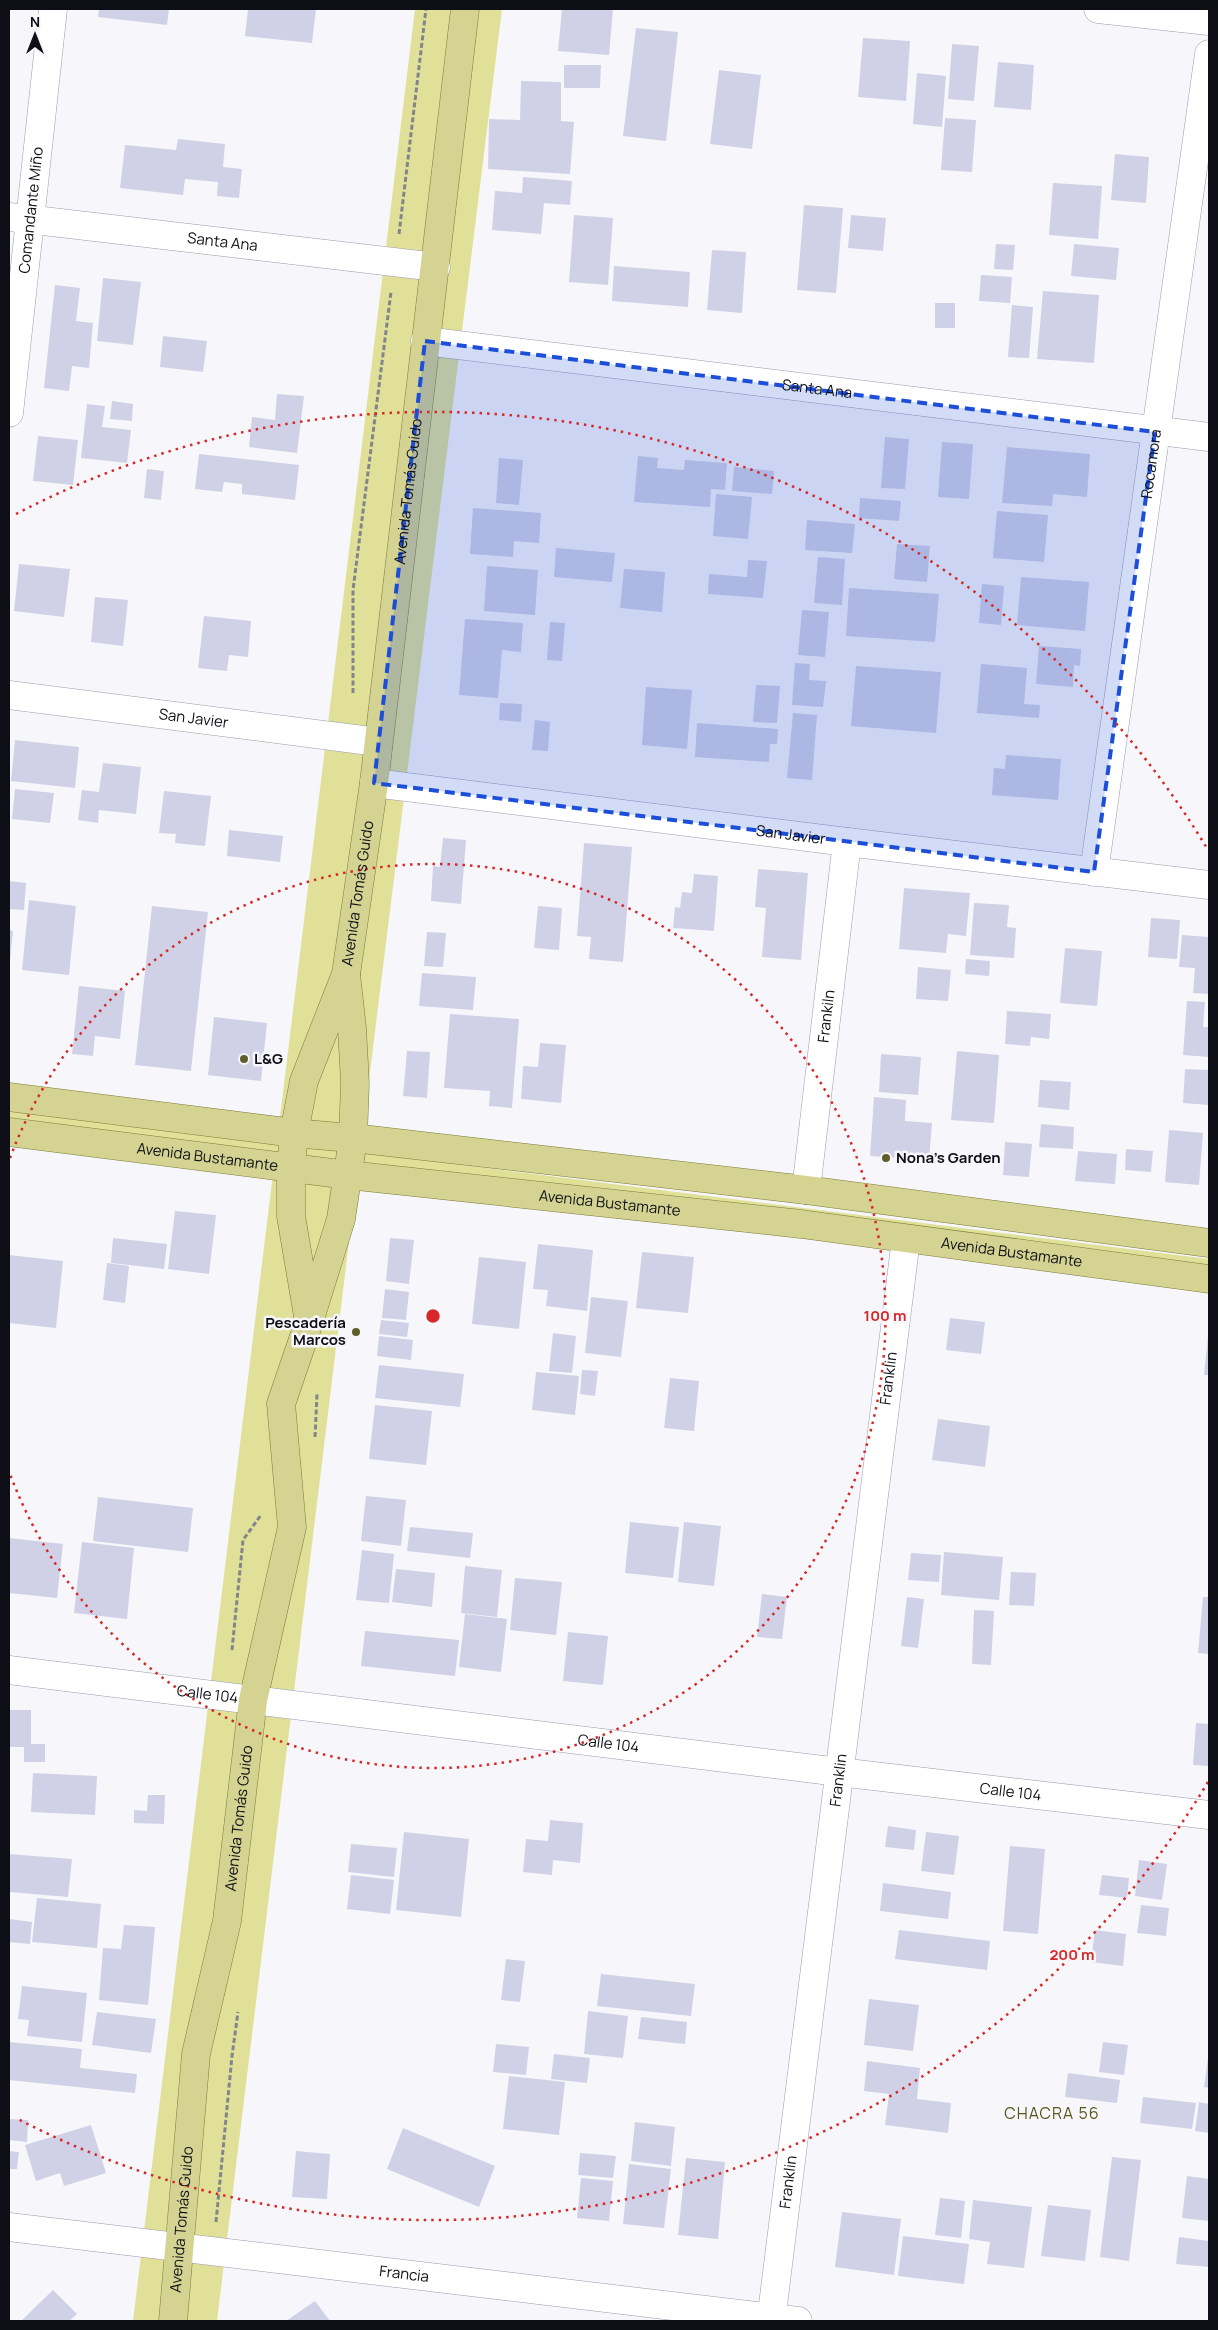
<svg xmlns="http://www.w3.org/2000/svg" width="1218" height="2330" viewBox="0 0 1218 2330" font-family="Manrope,sans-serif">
  <rect width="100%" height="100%" fill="#f7f7fb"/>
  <path fill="#e0e099" d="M415,9H502L360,1152L1209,1259V1278L358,1168L217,2321H133L275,1157L9,1123V1108L277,1142Z"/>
  <g fill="#d0d1e6">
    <path d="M99,9H169L167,25L98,17Z"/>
    <path d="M248,9H316L312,43L245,36Z"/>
    <path d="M562,9H613L609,55L558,51Z"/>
    <path d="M636,28L678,32L666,141L623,136Z"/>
    <path d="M863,38L910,41L906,101L858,97Z"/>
    <path d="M952,44L979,46L974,101L948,99Z"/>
    <path d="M998,62L1034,65L1031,110L994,107Z"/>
    <path d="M564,65H601L600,88H564Z"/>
    <path d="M719,70L761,75L752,149L710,144Z"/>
    <path d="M917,73L946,76L942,127L913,124Z"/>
    <path d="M521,81L561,82V121L574,122L570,174L488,169L489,119L520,120Z"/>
    <path d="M945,118L976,120L972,172L941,170Z"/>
    <path d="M178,139L225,144L223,167L242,169L239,198L217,196L218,182L185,179L183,195L120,188L125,145L176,150Z"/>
    <path d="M1115,154L1149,157L1146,203L1111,200Z"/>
    <path d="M523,177L572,181L570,205L544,203L541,234L492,230L495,191L522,193Z"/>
    <path d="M1053,183L1102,186L1098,239L1049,235Z"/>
    <path d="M804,205L843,208L836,293L797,290Z"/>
    <path d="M574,215L613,218L608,285L569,282Z"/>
    <path d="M851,215L886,218L883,251L848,248Z"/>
    <path d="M996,244L1015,245L1013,270L994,269Z"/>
    <path d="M1074,244L1119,248L1116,280L1071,276Z"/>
    <path d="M712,250L746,252L742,313L707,310Z"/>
    <path d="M614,266L690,272L688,307L612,301Z"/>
    <path d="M981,275L1012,277L1010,303L979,301Z"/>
    <path d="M103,278L141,282L133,345L97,341Z"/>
    <path d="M55,285L80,288L76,321L93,323L89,368L72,366L69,391L44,388Z"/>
    <path d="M1043,291L1099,295L1094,363L1037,359Z"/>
    <rect x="935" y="303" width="20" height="25"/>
    <path d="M1012,305L1033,307L1029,358L1008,357Z"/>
    <path d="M163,336L207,341L203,372L160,367Z"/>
    <path d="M277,394L304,396L297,453L249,447L252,417L275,420Z"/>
    <path d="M112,401L133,404L132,421L110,419Z"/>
    <path d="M87,404L105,406L102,427L131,430L127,463L81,458Z"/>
    <path d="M38,436L78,440L73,485L33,481Z"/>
    <path d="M885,437L909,439L905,489L881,488Z"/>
    <path d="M942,442L973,444L969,499L938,497Z"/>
    <path d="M1007,447L1090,454L1087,497L1053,494L1052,506L1002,503Z"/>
    <path d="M199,454L299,465L295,500L242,494V484L224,482L222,492L195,489Z"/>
    <path d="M638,456L658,458L657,468L684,470L685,460L727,463L725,490L711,489L710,507L634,502Z"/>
    <path d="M499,458L523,460L519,505L496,503Z"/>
    <path d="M734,467L774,471L772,494L732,491Z"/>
    <path d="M147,469L164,471L161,500L144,498Z"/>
    <path d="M716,494L752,497L748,539L713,536Z"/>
    <path d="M860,498L901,501L899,521L859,518Z"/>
    <path d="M473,508L541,513L539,543L514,541L513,557L470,554Z"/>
    <path d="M997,511L1048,515L1044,562L993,558Z"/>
    <path d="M807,520L855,524L852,553L805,550Z"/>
    <path d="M897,544L930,546L927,582L894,579Z"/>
    <path d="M556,548L615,553L612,582L554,577Z"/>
    <path d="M818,557L845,559L842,605L814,603Z"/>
    <path d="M748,560L767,561L763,598L708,594L709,574L747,577Z"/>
    <path d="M19,564L70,569L64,617L14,611Z"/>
    <path d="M487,566L538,570L535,615L484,611Z"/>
    <path d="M624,569L665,572L662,612L620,608Z"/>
    <path d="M1021,577L1089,582L1085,631L1017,625Z"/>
    <path d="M982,584L1004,586L1001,625L979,623Z"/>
    <path d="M849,588L939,594L935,642L846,636Z"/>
    <path d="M95,597L128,600L123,646L91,642Z"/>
    <path d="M802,610L829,612L825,657L798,655Z"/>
    <path d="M204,616L251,621L248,657L229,655L227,671L198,668Z"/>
    <path d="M465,619L523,623L521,652L502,650L498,698L459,695Z"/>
    <path d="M550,622L565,623L562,661L547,660Z"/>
    <path d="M1039,646L1081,649L1080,666L1074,665L1073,687L1036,684Z"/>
    <path d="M795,663L810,664L809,680L826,681L823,707L792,705Z"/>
    <path d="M981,664L1027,668L1024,704L1040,705L1039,718L977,713Z"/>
    <path d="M856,666L941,672L936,733L851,726Z"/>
    <path d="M756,685L780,686L777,723L753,722Z"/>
    <path d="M646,687L692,690L687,749L642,745Z"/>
    <path d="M500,703L522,704L521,722L499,720Z"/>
    <path d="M793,713L817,715L812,780L787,778Z"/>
    <path d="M535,720L550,722L548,751L532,750Z"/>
    <path d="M697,723L778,729L777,744H770L769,762L695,757Z"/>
    <path d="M15,740L79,747L75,788L11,781Z"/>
    <path d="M1006,755L1061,759L1058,800L992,795L994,768L1005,769Z"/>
    <path d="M103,763L141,767L136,814L99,810L98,823L78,820L82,790L99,792Z"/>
    <path d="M15,789L54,793L50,823L12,819Z"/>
    <path d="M164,791L211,796L205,846L175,843L176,834L159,833Z"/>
    <path d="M229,830L283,836L280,862L227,856Z"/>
    <path d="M443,838L466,840L461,904L431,901L433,866L440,867Z"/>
    <path d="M584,843L632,847L623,962L589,959L591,937L577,936Z"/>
    <path d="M758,869L808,873L801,960L762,957L766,908L755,907Z"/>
    <path d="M694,874L718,876L714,931L673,928L675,907L680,908L682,892L692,893Z"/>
    <path d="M9,881L26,883L24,910L9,909Z"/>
    <path d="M904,888L970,893L966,936L948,934L946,953L899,949Z"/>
    <path d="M29,900L76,906L69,975L22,970Z"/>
    <path d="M974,903L1009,905L1007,927L1016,928L1014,958L970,955Z"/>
    <path d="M152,906L208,912L191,1071L135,1065Z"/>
    <path d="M538,906L562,908L559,950L534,948Z"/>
    <path d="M1151,918L1180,920L1177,959L1148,957Z"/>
    <path d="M9,930L13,931L10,961H9Z"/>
    <path d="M427,932L446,933L443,967L424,966Z"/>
    <path d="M1182,935L1209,937V994L1193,993L1195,968L1179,967Z"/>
    <path d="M1065,948L1102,951L1097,1006L1060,1003Z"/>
    <path d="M966,959L990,961L989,976L965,974Z"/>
    <path d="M918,967L951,970L948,1001L916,999Z"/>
    <path d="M422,973L476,977L473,1010L419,1006Z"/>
    <path d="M79,986L125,991L120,1039L95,1036L93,1056L72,1054Z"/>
    <path d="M1187,1001L1205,1002L1203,1027H1209V1057L1183,1055Z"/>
    <path d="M1007,1011L1051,1014L1049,1039L1031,1037L1030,1046L1005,1044Z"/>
    <path d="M450,1014L519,1019L512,1108L489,1106L490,1091L444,1088Z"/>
    <path d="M214,1017L267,1023L261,1081L208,1075Z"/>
    <path d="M540,1043L566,1045L561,1103L521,1099L523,1066L538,1067Z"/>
    <path d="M407,1051L430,1052L427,1098L403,1096Z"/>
    <path d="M957,1051L999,1055L994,1123L951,1120Z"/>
    <path d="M881,1054L921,1057L918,1095L879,1092Z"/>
    <path d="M1185,1069L1209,1070V1105L1183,1103Z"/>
    <path d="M1040,1080L1071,1082L1069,1110L1038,1107Z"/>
    <path d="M874,1097L906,1100L905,1121L932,1123L929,1160L870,1156Z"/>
    <path d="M1041,1124L1074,1127L1073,1149L1039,1147Z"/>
    <path d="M1169,1130L1203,1133L1199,1185L1165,1182Z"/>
    <path d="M1005,1142L1032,1144L1029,1177L1003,1175Z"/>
    <path d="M1126,1149L1153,1151L1151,1172L1125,1170Z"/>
    <path d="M1078,1151L1117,1154L1115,1184L1075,1181Z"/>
    <path d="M175,1211L216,1215L209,1274L168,1269Z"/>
    <path d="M113,1238L167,1244L164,1269L111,1263Z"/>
    <path d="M390,1238L414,1240L409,1284L386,1281Z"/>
    <path d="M538,1244L593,1250L587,1311L546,1306L548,1290L533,1289Z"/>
    <path d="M642,1252L694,1257L688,1313L636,1308Z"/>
    <path d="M9,1255L63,1261L56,1328L9,1323Z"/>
    <path d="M479,1257L526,1262L519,1329L472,1324Z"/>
    <path d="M107,1263L129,1266L125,1303L103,1300Z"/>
    <path d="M385,1289L409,1292L406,1320L382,1318Z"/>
    <path d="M591,1297L628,1301L621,1357L585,1353Z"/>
    <path d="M950,1318L985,1322L981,1354L946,1350Z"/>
    <path d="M381,1320L409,1323L407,1337L379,1334Z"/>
    <path d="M553,1333L576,1336L572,1373L549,1371Z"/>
    <path d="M379,1336L413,1340L411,1360L377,1356Z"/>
    <path d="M1208,1336H1209V1375H1204Z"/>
    <path d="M379,1365L464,1374L460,1407L375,1398Z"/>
    <path d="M582,1370L598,1371L595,1396L580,1394Z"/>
    <path d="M536,1372L579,1376L575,1415L532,1410Z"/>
    <path d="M670,1378L699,1381L694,1431L664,1428Z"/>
    <path d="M375,1405L432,1411L426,1465L369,1459Z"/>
    <path d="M938,1419L990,1426L985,1467L932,1460Z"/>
    <path d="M366,1496L406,1500L401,1546L361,1541Z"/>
    <path d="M98,1497L193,1508L188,1552L93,1541Z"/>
    <path d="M630,1522L679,1527L673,1578L625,1573Z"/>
    <path d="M684,1522L721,1526L714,1586L678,1582Z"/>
    <path d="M410,1527L473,1533L470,1558L407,1551Z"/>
    <path d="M9,1538L63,1544L57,1598L9,1593Z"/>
    <path d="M82,1542L134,1548L127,1619L74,1613Z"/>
    <path d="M362,1550L394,1554L389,1603L356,1600Z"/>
    <path d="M944,1552L1003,1557L999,1600L941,1595Z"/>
    <path d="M911,1553L941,1555L939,1582L908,1580Z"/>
    <path d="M465,1566L502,1570L497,1617L461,1613Z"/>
    <path d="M396,1569L435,1573L432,1607L392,1602Z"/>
    <path d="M1011,1572L1036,1573L1034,1606L1009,1605Z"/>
    <path d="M515,1578L562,1582L556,1635L510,1630Z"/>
    <path d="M762,1594L787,1597L782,1639L757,1637Z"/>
    <path d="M907,1597L924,1599L918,1648L901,1646Z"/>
    <path d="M1203,1597H1209V1654L1198,1653Z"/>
    <path d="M974,1610L994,1611L991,1665L972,1664Z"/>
    <path d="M465,1614L507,1619L501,1672L459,1667Z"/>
    <path d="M365,1631L459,1640L455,1676L361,1666Z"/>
    <path d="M568,1632L608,1636L603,1685L563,1681Z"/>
    <path d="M9,1710H31V1744H45V1762H24V1747H9Z"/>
    <path d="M1196,1723L1209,1724V1766L1193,1765Z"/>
    <path d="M33,1773L97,1776L95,1815L31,1812Z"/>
    <path d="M148,1795H165L164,1824L134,1823V1810L147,1811Z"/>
    <path d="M550,1820L583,1823L580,1863L553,1860L552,1875L523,1872L526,1839L548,1841Z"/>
    <path d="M888,1826L916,1830L914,1850L885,1847Z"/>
    <path d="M404,1832L469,1839L461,1917L396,1910Z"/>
    <path d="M926,1832L959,1836L954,1875L921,1871Z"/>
    <path d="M351,1844L397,1848L394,1877L348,1872Z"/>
    <path d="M1010,1846L1045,1849L1038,1934L1003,1931Z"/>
    <path d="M9,1854L72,1859L68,1897L9,1892Z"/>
    <path d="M1139,1860L1167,1864L1162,1900L1135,1896Z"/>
    <path d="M351,1875L394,1880L390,1914L347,1909Z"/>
    <path d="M1102,1875L1129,1878L1127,1898L1099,1895Z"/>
    <path d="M883,1883L951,1892L948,1919L880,1911Z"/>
    <path d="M37,1898L101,1904L97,1948L32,1942Z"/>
    <path d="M1141,1905L1169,1908L1166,1936L1137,1933Z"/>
    <path d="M9,1919L32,1922L30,1944L9,1942Z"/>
    <path d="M124,1925L155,1927L148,2005L99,2000L103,1948L121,1949Z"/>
    <path d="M899,1930L990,1941L987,1970L895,1959Z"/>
    <path d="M1095,1930L1126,1934L1123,1966L1091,1962Z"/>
    <path d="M506,1959L525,1961L520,2002L501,2000Z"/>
    <path d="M601,1974L695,1984L691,2016L597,2006Z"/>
    <path d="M22,1986L87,1993L82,2042L27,2036L29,2020L18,2019Z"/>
    <path d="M869,1999L919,2005L913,2051L864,2045Z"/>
    <path d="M588,2011L628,2016L623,2058L584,2054Z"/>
    <path d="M97,2012L156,2019L151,2053L92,2045Z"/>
    <path d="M641,2017L687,2022L685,2044L638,2039Z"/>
    <path d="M9,2042L82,2049L80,2068L137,2074L135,2093L9,2080Z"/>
    <path d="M1103,2042L1128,2045L1124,2075L1099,2072Z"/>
    <path d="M496,2044L529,2047L526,2075L493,2072Z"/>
    <path d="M554,2054L590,2058L587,2083L551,2079Z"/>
    <path d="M1208,2058H1209V2088L1204,2087Z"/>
    <path d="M867,2061L920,2068L917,2099L951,2103L948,2133L885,2125L889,2094L864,2091Z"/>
    <path d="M1068,2073L1120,2080L1117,2103L1065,2097Z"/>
    <path d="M509,2076L565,2082L559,2135L503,2129Z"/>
    <path d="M1143,2097L1196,2103L1192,2129L1140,2123Z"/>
    <path d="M1199,2102L1209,2104V2133L1195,2131Z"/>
    <path d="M9,2119L28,2120L27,2142L9,2140Z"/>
    <path d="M635,2122L675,2127L671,2166L631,2161Z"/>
    <path d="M91,2125L106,2173L64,2186L60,2173L36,2181L25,2145Z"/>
    <path d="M403,2128L495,2166L479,2207L387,2169Z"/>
    <path d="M9,2151L19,2152L17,2169H9Z"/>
    <path d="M296,2151L330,2154L327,2199L292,2197Z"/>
    <path d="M580,2153L616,2156L613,2178L578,2175Z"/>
    <path d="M1112,2157L1141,2160L1129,2261L1100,2257Z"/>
    <path d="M686,2158L725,2162L718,2239L678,2235Z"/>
    <path d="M629,2164L671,2169L664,2228L623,2224Z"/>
    <path d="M1187,2176L1209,2179V2221L1182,2218Z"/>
    <path d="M581,2178L613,2181L609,2221L577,2218Z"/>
    <path d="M940,2198L965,2201L961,2238L935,2235Z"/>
    <path d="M973,2200L1032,2207L1024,2268L987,2264L990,2242L969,2239Z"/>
    <path d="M1048,2205L1091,2210L1085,2261L1041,2256Z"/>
    <path d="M842,2212L901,2219L894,2275L835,2267Z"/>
    <path d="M903,2236L969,2244L964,2284L898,2276Z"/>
    <path d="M1179,2237L1209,2241V2267L1176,2264Z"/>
    <path d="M53,2290L77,2314L69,2321H21Z"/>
    <path d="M315,2301L330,2321H286Z"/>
  </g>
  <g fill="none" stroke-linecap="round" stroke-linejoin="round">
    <g stroke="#9b9baf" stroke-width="29">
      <g id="minor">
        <path d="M1098,9L1209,21"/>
        <path id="s1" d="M9,217L436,267"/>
        <path id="s2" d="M425,341L1209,437"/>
        <path id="s3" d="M9,413L53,9"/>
        <path id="s4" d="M9,695L378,742"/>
        <path id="s5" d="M374,783L847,842L1209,885"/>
        <path id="s6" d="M1094,872L1209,54"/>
        <path id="s7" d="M806,1190L847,842"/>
        <path id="s8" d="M9,1670L839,1772L1209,1815"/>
        <path id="s9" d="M9,2227L798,2321"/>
        <path id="s10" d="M771,2321L906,1239"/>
      </g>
    </g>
    <g stroke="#7c7b37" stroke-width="29">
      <g id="major">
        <path d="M9,1097L294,1133L362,1139L806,1190L1209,1243"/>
        <path id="s11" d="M9,1132L348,1175L801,1224L1209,1279"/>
        <path id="s12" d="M308,1316L291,1216V1168L294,1133L304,1081L346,974L374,783L465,9"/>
        <path id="s13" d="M173,2321L196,2054L227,1921L253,1700L292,1527L281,1404L309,1322L341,1219L353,1139L355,1083L352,1028L346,974"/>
      </g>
    </g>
    <g stroke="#84858a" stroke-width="3" stroke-dasharray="5 2.5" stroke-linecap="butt">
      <path d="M399,234L426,9"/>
      <path d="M353,693V590L391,292"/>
      <path d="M315,1437L317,1394"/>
      <path d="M232,1650L243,1540L261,1515"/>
      <path d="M216,2222L232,2056L238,2012"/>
    </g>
    <use href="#minor" stroke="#fff" stroke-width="28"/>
    <use href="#major" stroke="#d4d392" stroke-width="28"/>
  </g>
  <path fill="#1d4ed8" fill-opacity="0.2" stroke="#1d4ed8" stroke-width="4" stroke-dasharray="10 6" stroke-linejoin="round" d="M425,341L1155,432L1094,872L374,783Z"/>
  <g fill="none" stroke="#d62828" stroke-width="2.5" stroke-dasharray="2.5 5">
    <path d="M10 1158A452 452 0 1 1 10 1474"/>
    <path d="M1208 1782A904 904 0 0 1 16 2118M16 514A904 904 0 0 1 1208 850"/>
  </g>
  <g fill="#5f5e2b" stroke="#f7f7fb" stroke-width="2">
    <circle cx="244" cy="1059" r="5"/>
    <circle cx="886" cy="1158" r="5"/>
    <circle cx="356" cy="1332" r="5"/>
  </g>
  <g text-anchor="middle" stroke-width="5" stroke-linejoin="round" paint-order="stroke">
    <g font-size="15" fill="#0e0f16" stroke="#f7f7fb">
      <text dy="5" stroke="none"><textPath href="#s3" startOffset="204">Comandante Miño</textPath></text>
      <text dy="5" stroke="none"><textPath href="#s1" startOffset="215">Santa Ana</textPath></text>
      <text dy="5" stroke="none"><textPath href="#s2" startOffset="395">Santa Ana</textPath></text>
      <text dy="5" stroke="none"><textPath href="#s6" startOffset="412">Rocamora</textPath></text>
      <text dy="5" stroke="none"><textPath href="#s12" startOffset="839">Avenida Tomás Guido</textPath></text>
      <text dy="5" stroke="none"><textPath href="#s4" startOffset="186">San Javier</textPath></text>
      <text dy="5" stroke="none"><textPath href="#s5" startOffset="420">San Javier</textPath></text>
      <text dy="5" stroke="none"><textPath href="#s12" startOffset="434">Avenida Tomás Guido</textPath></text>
      <text dy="5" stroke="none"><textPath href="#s7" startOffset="175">Frankiln</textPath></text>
      <text dy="5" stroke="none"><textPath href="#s11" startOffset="200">Avenida Bustamante</textPath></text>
      <text dy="5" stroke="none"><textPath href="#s11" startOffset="605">Avenida Bustamante</textPath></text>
      <text dy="5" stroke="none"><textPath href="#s11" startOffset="1010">Avenida Bustamante</textPath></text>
      <text dy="5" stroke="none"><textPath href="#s10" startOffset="950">Franklin</textPath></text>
      <text dy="5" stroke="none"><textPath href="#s8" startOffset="200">Calle 104</textPath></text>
      <text dy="5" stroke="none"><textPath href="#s8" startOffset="604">Calle 104</textPath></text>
      <text dy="5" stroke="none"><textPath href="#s10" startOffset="545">Franklin</textPath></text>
      <text dy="5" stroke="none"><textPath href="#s8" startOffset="1009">Calle 104</textPath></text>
      <text dy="5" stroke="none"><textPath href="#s13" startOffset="508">Avenida Tomás Guido</textPath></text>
      <text dy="5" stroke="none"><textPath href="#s10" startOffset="140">Franklin</textPath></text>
      <text dy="5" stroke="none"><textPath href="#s13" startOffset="102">Avenida Tomás Guido</textPath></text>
      <text dy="5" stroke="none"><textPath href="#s9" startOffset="398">Francia</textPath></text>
    </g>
    <g font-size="15" font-weight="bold" fill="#0e0f16" stroke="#f7f7fb" text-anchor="start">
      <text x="254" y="1064">L&amp;G</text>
      <text x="896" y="1163">Nona's Garden</text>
      <text x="346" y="1328" text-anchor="end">Pescadería<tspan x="346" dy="17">Marcos</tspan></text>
    </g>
    <g font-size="16" letter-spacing="1" fill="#58571b" stroke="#f7f7fb">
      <text x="1052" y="2119">CHACRA 56</text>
    </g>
  </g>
  <circle cx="433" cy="1316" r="8" fill="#d62828" stroke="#f7f7fb" stroke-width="2.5"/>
  <g font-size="15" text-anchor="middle" font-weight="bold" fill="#d62828" stroke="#f7f7fb" stroke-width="5" stroke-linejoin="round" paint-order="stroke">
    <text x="885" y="1321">100 m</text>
    <text x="1072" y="1960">200 m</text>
  </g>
  <rect width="1218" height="2330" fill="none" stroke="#0e0f16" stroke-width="20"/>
  <g transform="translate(35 35)" stroke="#f7f7fb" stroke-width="4" paint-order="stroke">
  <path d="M0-4L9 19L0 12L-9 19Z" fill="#0e0f16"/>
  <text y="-8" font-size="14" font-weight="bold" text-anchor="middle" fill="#0e0f16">N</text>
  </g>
</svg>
